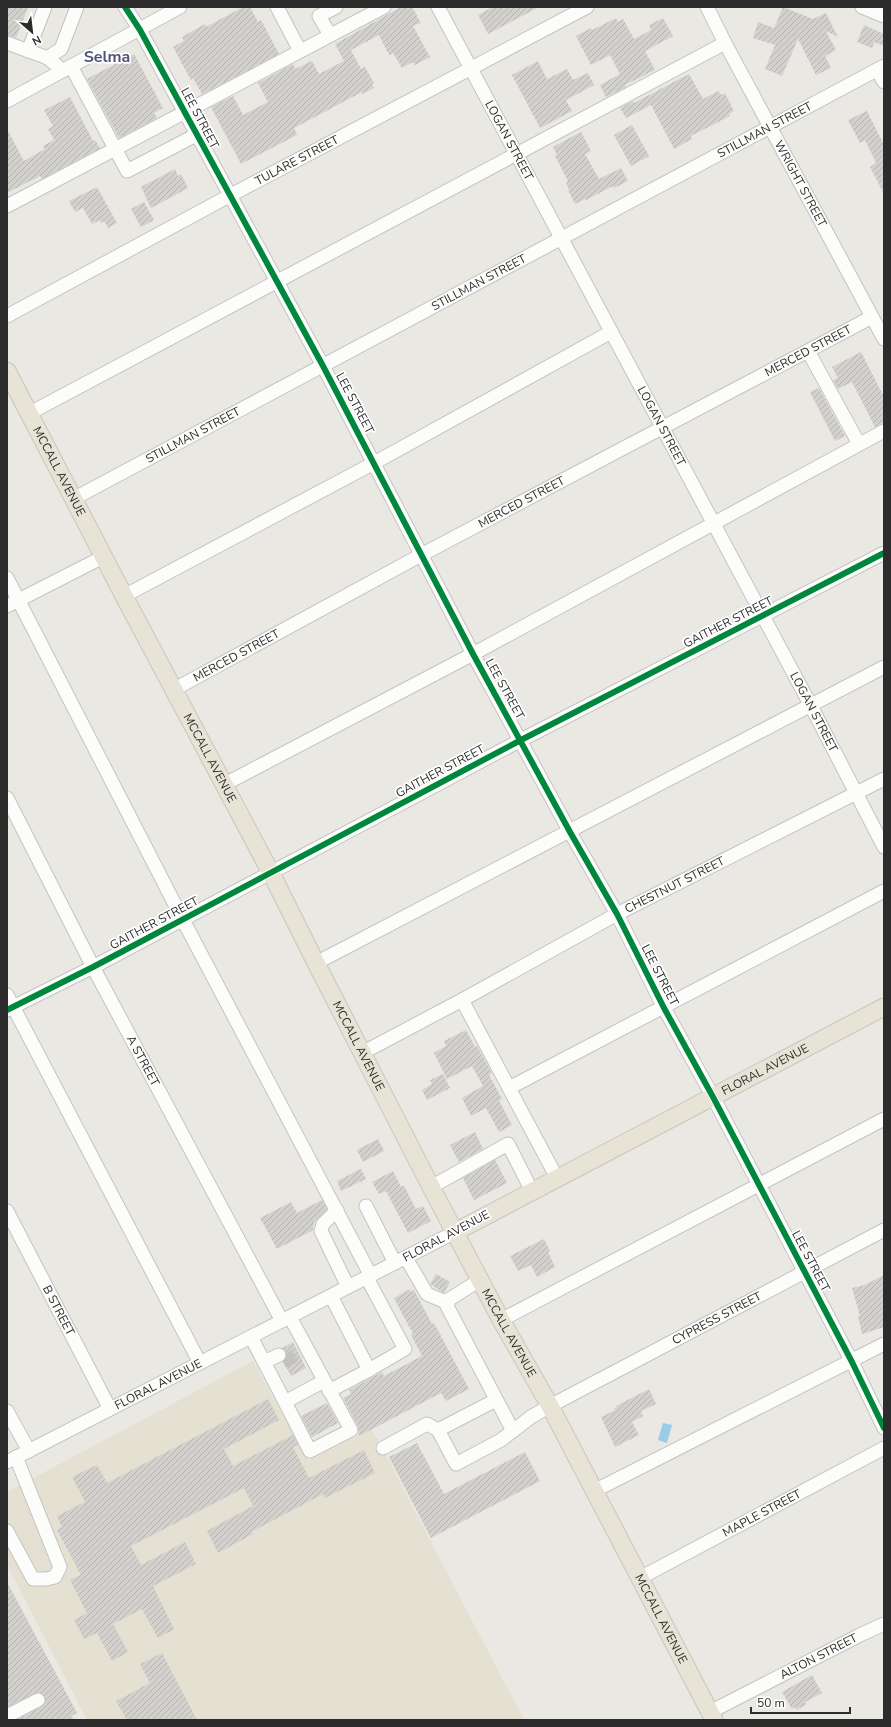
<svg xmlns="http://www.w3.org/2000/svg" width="891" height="1727" viewBox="0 0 891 1727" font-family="'Nunito Sans',sans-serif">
  <defs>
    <pattern id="building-hatch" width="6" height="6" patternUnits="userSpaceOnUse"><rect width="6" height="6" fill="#d3d1ce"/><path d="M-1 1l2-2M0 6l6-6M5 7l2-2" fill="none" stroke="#b5b4b1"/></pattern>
  </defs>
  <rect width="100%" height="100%" fill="#eae8e3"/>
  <path fill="#e4e0d2" d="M253,1361L308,1461L372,1429L524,1720H87L7,1565V1492Z"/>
  <path fill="#9acbe7" d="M663,1423L672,1425L667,1443L658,1440Z"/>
  <g fill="url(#building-hatch)">
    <path d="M7,7H28L16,38L7,35Z"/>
    <path d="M243,7H250L258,22L261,20L279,54L202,94L193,78L191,80L173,47L184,41L182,37L205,24L206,27Z"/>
    <path d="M401,7H412L421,23L413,26L430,57L415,65L413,62L402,68L393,53L389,55L379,35L351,50L361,69L365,67L374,83L372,84L374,88L362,94V92L294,128L297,135L241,164L211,107L233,96L243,115L268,102L258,83L293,64L295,69L312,61L319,74L344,61L335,44Z"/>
    <path d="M493,7H539L488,34L478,15Z"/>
    <path d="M783,7L813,19L826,13L838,37L826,31L836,50L825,56L831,68L816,75L798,39L782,76L765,69L775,45L753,38L758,22L774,28Z"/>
    <path d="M616,18L618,22L623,19L634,39L651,30L649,25L663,18L673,36L645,51L655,70L625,85L626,87L606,97L600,85L620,74L610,55L591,65L576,36L591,28L592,30Z"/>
    <path d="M864,25L884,34V46L874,42L872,48L857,42Z"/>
    <path d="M134,54L163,108L154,113L157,118L119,138L87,79Z"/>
    <path d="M538,61L547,79L567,69L573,80L588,73L594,85L566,100L572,111L540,128L512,75Z"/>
    <path d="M689,74L703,99L718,91L721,95L725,93L734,111L729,114L730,116L691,136L692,139L674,149L651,105L626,118L620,108L633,101L634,103Z"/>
    <path d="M70,97L93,141L95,140L100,148L42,179L40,176L7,193V129L24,161L45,149L43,146L54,140L48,129L53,126L44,110Z"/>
    <path d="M867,111L884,145V194L870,167L876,163L865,140L860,143L848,120Z"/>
    <path d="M632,125L649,156L631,166L614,135Z"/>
    <path d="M581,132L591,151L585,154L599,179L621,168L628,181L614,188L613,186L586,200L585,199L575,204L568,190L569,189L566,183L568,181L555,156L557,155L553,147Z"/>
    <path d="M175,169L178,176L181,174L188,188L151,208L141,187Z"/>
    <path d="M97,187L117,223L108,228L104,221L101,223L100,220L92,224L83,208L75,212L69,201Z"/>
    <path d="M144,202L154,220L141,227L131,209Z"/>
    <path d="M861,352L884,397V422L875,427L852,382L838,389L833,380L838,378L832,367Z"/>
    <path d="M819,388L845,436L835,441L810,392Z"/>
    <path d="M466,1030L475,1047L477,1046L492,1073L489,1075L502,1099L499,1101L512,1125L499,1132L486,1108L471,1116L462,1098L483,1086L472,1066L447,1079L434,1053L446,1046L444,1041Z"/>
    <path d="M443,1074L450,1088L427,1100L422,1090L432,1084L430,1080Z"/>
    <path d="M475,1132L483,1149L459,1162L450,1145Z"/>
    <path d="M378,1139L384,1151L363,1162L357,1150Z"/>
    <path d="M495,1160L507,1183L474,1200L463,1178Z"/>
    <path d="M361,1169L366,1179L341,1191L337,1181Z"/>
    <path d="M393,1171L401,1187L404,1186L416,1209L423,1206L431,1221L408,1233L386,1191L379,1194L372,1182Z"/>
    <path d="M322,1200L327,1209L314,1222L313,1230L277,1249L260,1218L291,1202L297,1213Z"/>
    <path d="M544,1239L550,1251L548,1252L555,1267L537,1277L531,1265L518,1271L510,1256Z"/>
    <path d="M436,1274L450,1282L444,1293L430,1284Z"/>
    <path d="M884,1275V1327L862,1334L858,1316H860L852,1288L865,1285Z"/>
    <path d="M410,1289L411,1292L414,1290L432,1324L434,1323L469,1389L446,1401L441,1393L359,1436L358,1426L343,1398L351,1394L349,1390L382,1372L384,1376L422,1356L411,1335L413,1334L394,1298Z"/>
    <path d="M293,1342L306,1368L291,1376L283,1361L287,1356L286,1352L282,1348Z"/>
    <path d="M649,1389L656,1404L641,1411L643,1416L632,1422L639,1435L615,1447L601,1417L615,1410L614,1409L617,1407L616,1406Z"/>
    <path d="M268,1399L279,1420L224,1449L233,1466L293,1435L298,1445L293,1447L309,1478L364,1450L375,1473L325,1498L323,1494L251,1532L253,1534L218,1553L207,1531L253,1506L244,1488L131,1546L141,1565L185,1542L196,1564L153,1586L174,1629L158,1638L142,1609L113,1624L128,1652L112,1661L97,1633L84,1639L74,1620L87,1613L70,1580L81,1575L57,1530L62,1527L57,1516L85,1502L72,1477L97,1465L107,1483Z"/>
    <path d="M327,1403L338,1423L312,1437L301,1416Z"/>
    <path d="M417,1443L444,1494L525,1452L540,1481L431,1538L389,1457Z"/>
    <path d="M7,1582L77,1713L71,1716L74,1720H17L44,1705L45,1697L39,1692L7,1707Z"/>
    <path d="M162,1653L197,1720H127L116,1701L150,1683L140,1664Z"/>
    <path d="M812,1675L822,1693L805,1702L806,1705L796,1710L795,1707L792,1709L782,1692Z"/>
  </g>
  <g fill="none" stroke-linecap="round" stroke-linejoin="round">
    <path stroke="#c4c2be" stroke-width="13" stroke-dasharray="13 6" stroke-linecap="butt" d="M283,1362L300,1353"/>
    <g stroke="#c4c3c3" stroke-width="15">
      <g id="minor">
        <path d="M125,7L140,30L323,366L473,654L570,832L617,914L664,1008L713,1097L852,1362L884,1428"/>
        <path d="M277,7L300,51"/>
        <path id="s1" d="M438,7L811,706L884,847"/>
        <path id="s2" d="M707,7L725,43L884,339"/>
        <path d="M862,7L884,16"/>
        <path d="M330,35L319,16L336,7"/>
        <path d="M7,43L48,58L63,71"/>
        <path d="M28,51L45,7"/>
        <path d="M47,58L61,49L77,7"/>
        <path d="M71,66L127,171L196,135"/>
        <path d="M877,70L884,82"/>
        <path d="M7,101L180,7"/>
        <path d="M7,206L384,7"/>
        <path id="s3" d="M7,316L229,196L587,7"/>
        <path d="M808,351L859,444"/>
        <path d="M28,414L725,43"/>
        <path id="s4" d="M73,499L884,66"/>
        <path d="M7,578L183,920L371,1276"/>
        <path d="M124,596L374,463L611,332"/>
        <path d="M7,606L103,557"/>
        <path id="s5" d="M173,690L421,555L872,317"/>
        <path d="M223,785L473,654L884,431"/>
        <path id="s6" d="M7,798L93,967L282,1321"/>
        <path d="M316,963L884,667"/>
        <path d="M7,995L200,1363"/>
        <path d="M462,1000L509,1088"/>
        <path d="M7,1010L93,967L521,740L884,553"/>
        <path id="s7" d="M362,1053L462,1000L617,914L884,779"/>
        <path d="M557,1178L509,1088L884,891"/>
        <path d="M431,1187L508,1144L532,1191"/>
        <path d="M366,1206L395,1263"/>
        <path d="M337,1210L323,1224L321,1231L348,1287"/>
        <path id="s8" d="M7,1211L110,1409"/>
        <path d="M406,1258L427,1294L448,1303"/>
        <path d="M367,1278L405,1349L369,1370"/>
        <path d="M480,1280L448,1300L447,1306L513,1431"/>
        <path d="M501,1320L884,1119"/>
        <path d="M251,1337L285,1402L324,1381"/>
        <path d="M264,1362L279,1355"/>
        <path d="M329,1391L369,1370L331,1296"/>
        <path id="s9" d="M496,1400L438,1430L456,1464L501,1440L531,1417L550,1406L884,1230"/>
        <path d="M285,1402L310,1451L351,1430L290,1317"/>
        <path d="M7,1411L29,1451"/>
        <path d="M383,1448L427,1424L438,1430"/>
        <path id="s10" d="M7,1462L455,1232"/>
        <path d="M594,1491L884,1344"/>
        <path d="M7,1531L33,1579H46L55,1577L60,1567L16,1457"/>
        <path id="s11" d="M640,1578L884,1448"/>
        <path id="s12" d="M710,1712L860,1635L884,1624"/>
        <path d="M7,1716L38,1700"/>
      </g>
    </g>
    <g stroke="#c6c5c2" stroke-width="19">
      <g id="major">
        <path id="s13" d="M7,371L124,596L271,873L316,963L431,1187L501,1320L550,1406L714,1720"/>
        <path id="s14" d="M455,1232L884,1007"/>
      </g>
    </g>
    <use href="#minor" stroke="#fcfcfb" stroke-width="13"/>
    <use href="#major" stroke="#e7e4d5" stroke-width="17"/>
    <g stroke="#fff" stroke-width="8">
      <g id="cycleway">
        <path d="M125,7L140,30L323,366L473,654L570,832L617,914L664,1008L713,1097L852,1362L884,1428"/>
        <path d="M7,1010L93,967L521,740L884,553"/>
      </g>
    </g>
    <use href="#cycleway" stroke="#00873e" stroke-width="6"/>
  </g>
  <g text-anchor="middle" stroke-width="3.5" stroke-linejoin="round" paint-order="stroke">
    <g font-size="12" fill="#2c2c2c" stroke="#fff">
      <text transform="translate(200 118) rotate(62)" y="4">LEE STREET</text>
      <text dy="4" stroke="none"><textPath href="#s4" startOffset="784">STILLMAN STREET</textPath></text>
      <text dy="4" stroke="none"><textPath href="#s1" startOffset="151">LOGAN STREET</textPath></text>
      <text dy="4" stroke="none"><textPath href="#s3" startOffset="329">TULARE STREET</textPath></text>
      <text dy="4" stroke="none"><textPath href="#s2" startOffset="200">WRIGHT STREET</textPath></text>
      <text dy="4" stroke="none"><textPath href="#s4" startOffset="460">STILLMAN STREET</textPath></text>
      <text dy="4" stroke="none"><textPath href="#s5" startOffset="720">MERCED STREET</textPath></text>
      <text transform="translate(355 403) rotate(62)" y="4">LEE STREET</text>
      <text dy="4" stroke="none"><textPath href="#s1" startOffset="475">LOGAN STREET</textPath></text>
      <text dy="4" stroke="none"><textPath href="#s4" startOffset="136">STILLMAN STREET</textPath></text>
      <text dy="4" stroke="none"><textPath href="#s13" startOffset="113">MCCALL AVENUE</textPath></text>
      <text dy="4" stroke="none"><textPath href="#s5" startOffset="396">MERCED STREET</textPath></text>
      <text transform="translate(728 622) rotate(-27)" y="4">GAITHER STREET</text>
      <text dy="4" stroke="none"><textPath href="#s5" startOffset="72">MERCED STREET</textPath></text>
      <text transform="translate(505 689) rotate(61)" y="4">LEE STREET</text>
      <text dy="4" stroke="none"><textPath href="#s1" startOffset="799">LOGAN STREET</textPath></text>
      <text dy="4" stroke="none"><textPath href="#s13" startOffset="437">MCCALL AVENUE</textPath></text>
      <text transform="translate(440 771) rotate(-28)" y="4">GAITHER STREET</text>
      <text dy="4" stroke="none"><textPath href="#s7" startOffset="355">CHESTNUT STREET</textPath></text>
      <text transform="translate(154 923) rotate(-28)" y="4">GAITHER STREET</text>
      <text transform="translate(660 975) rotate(63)" y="4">LEE STREET</text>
      <text dy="4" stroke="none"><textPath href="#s13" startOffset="761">MCCALL AVENUE</textPath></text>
      <text dy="4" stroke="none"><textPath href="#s6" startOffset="296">A STREET</textPath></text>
      <text dy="4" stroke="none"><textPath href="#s14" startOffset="350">FLORAL AVENUE</textPath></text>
      <text transform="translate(446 1236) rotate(-28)" y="4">FLORAL AVENUE</text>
      <text transform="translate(811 1261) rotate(62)" y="4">LEE STREET</text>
      <text dy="4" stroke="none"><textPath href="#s8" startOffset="112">B STREET</textPath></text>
      <text dy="4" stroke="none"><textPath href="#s9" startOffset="403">CYPRESS STREET</textPath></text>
      <text dy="4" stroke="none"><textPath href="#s13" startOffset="1085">MCCALL AVENUE</textPath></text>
      <text dy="4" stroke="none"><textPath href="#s10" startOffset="170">FLORAL AVENUE</textPath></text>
      <text dy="4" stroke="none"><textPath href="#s11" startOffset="138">MAPLE STREET</textPath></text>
      <text dy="4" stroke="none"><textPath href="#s13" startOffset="1409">MCCALL AVENUE</textPath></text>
      <text dy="4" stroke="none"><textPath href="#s12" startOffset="122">ALTON STREET</textPath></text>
    </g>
    <g font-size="16" font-weight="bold" fill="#4e517b" stroke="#fff">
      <text x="107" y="62">Selma</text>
    </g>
  </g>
  <rect width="891" height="1727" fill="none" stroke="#2c2c2c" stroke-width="16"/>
  <g transform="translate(32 32) rotate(152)" stroke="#ffffff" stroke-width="3" paint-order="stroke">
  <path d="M0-3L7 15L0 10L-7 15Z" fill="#2c2c2c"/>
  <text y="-6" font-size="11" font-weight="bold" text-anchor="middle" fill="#2c2c2c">N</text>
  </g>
  <path d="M751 1707v6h99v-6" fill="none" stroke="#2c2c2c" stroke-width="2"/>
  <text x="757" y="1707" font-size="12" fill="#2c2c2c" stroke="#ffffff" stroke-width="3" paint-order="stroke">50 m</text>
</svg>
